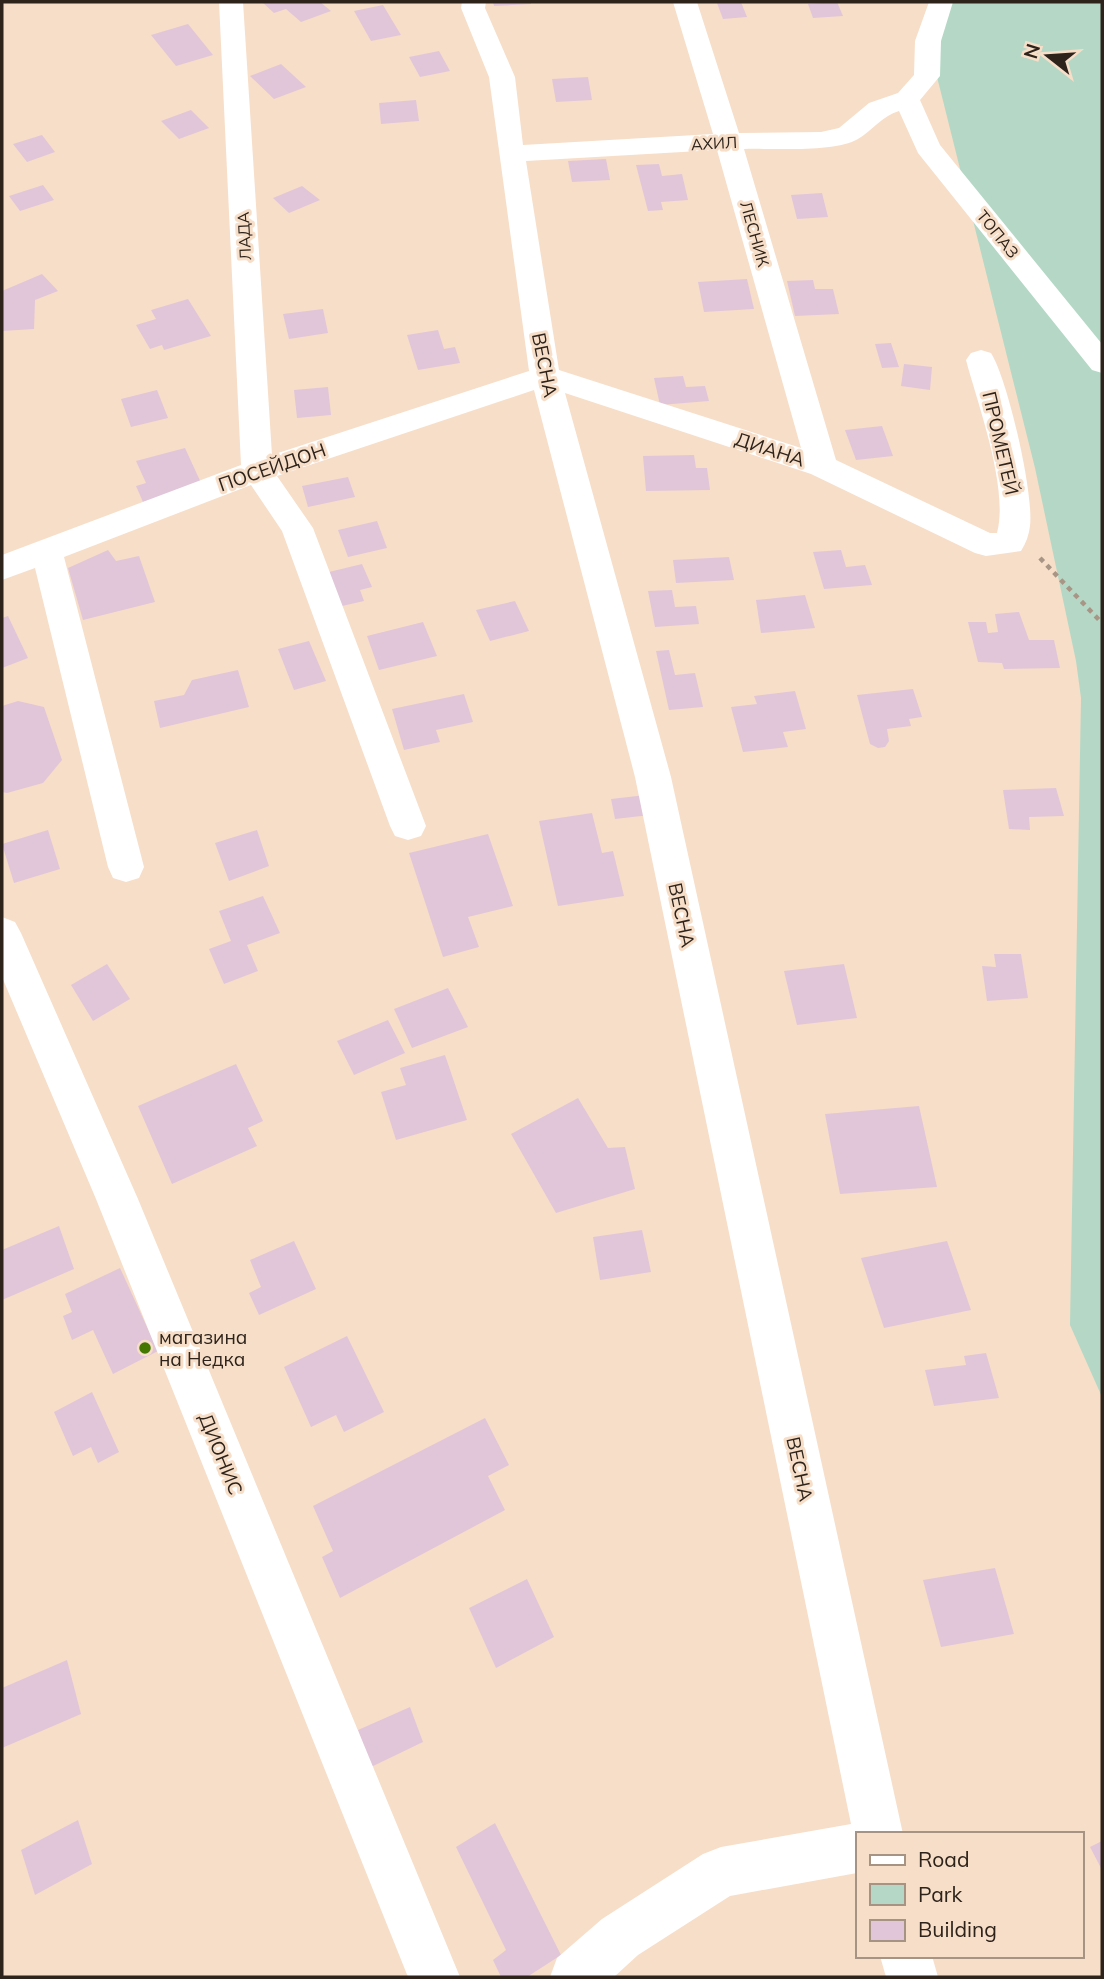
<svg xmlns="http://www.w3.org/2000/svg" width="1104" height="1979" viewBox="0 0 1104 1979" font-family="Mulish,sans-serif">
  <rect width="100%" height="100%" fill="#f7dec8"/>
  <path fill="#b4d8c5" d="M938,2H1102V1397L1070,1325L1081,698L1076,661L1035,468L928,41Z"/>
  <g fill="#e1c6d9">
    <path d="M262,2H320L331,11L301,22L286,9L274,13Z"/>
    <path d="M493,2H531V4L494,6Z"/>
    <path d="M741,2L747,17L723,19L717,3Z"/>
    <path d="M837,2L843,16L813,18L808,4Z"/>
    <path d="M383,5L401,35L371,41L354,11Z"/>
    <path d="M188,24L213,55L176,66L151,35Z"/>
    <path d="M439,51L450,71L420,77L409,57Z"/>
    <path d="M281,64L306,87L274,99L250,76Z"/>
    <path d="M588,77L592,100L556,102L552,79Z"/>
    <path d="M416,100L419,121L381,124L379,103Z"/>
    <path d="M191,110L209,128L179,139L161,121Z"/>
    <path d="M42,135L55,152L27,162L13,144Z"/>
    <path d="M606,159L610,180L572,182L568,161Z"/>
    <path d="M659,164L662,176L682,174L688,200L661,202L663,210L648,211L636,165Z"/>
    <path d="M43,185L54,200L20,211L9,196Z"/>
    <path d="M302,186L320,200L289,213L273,198Z"/>
    <path d="M822,193L828,217L797,219L791,195Z"/>
    <path d="M42,274L58,291L35,300L34,329L2,331V291Z"/>
    <path d="M747,279L754,309L704,312L698,282Z"/>
    <path d="M813,280L815,289H833L839,314L795,316L787,281Z"/>
    <path d="M188,299L211,336L164,350L162,345L150,349L136,325L156,319L151,310Z"/>
    <path d="M323,309L328,333L289,339L283,314Z"/>
    <path d="M438,330L444,349L455,347L460,363L418,370L407,335Z"/>
    <path d="M891,343L899,367L882,368L875,344Z"/>
    <path d="M904,364L932,367L930,390L901,386Z"/>
    <path d="M683,376L686,387L705,386L709,401L660,405L654,378Z"/>
    <path d="M328,387L331,415L297,418L294,390Z"/>
    <path d="M157,390L168,418L131,427L121,399Z"/>
    <path d="M882,426L893,456L856,460L845,430Z"/>
    <path d="M185,448L202,485L143,502L136,486L146,483L136,461Z"/>
    <path d="M694,455L696,468H707L710,490L646,491L643,456Z"/>
    <path d="M348,477L355,497L308,507L302,486Z"/>
    <path d="M377,521L387,548L348,557L338,530Z"/>
    <path d="M108,550L116,561L139,556L155,602L83,620L68,568Z"/>
    <path d="M841,550L846,567L865,565L872,585L824,589L813,552Z"/>
    <path d="M729,557L734,580L676,583L673,560Z"/>
    <path d="M362,564L372,587L360,590L364,601L342,606L329,572Z"/>
    <path d="M672,590L675,607L696,606L699,624L655,627L648,591Z"/>
    <path d="M805,595L815,628L761,633L756,600Z"/>
    <path d="M515,601L529,631L490,641L476,610Z"/>
    <path d="M1019,612L1029,640H1054L1060,668L1004,669L1002,663L978,662L968,622H986L988,633L998,632L995,614Z"/>
    <path d="M8,616L28,658L2,668V618Z"/>
    <path d="M423,622L437,656L379,670L367,636Z"/>
    <path d="M309,641L326,681L294,690L278,649Z"/>
    <path d="M669,650L675,675L695,673L703,707L669,710L656,651Z"/>
    <path d="M238,670L249,707L160,728L154,701L184,695L192,680Z"/>
    <path d="M913,689L922,717L909,719L911,726L887,729L889,741L885,747L878,748L870,744L857,695Z"/>
    <path d="M795,691L806,729L783,732L788,747L743,752L731,707L757,704L754,696Z"/>
    <path d="M464,694L473,722L436,730L440,742L404,750L392,709Z"/>
    <path d="M18,701L44,707L62,760L43,783L7,793L2,792V706Z"/>
    <path d="M1056,788L1064,816L1029,817L1030,830L1009,829L1003,790Z"/>
    <path d="M646,795L650,815L615,819L611,799Z"/>
    <path d="M592,813L602,853L613,851L624,896L558,906L539,821Z"/>
    <path d="M48,830L60,869L14,883L2,844Z"/>
    <path d="M257,830L269,866L229,881L215,843Z"/>
    <path d="M488,834L513,906L468,917L479,947L443,957L409,853Z"/>
    <path d="M263,896L280,933L247,945L258,971L224,984L209,949L231,941L219,911Z"/>
    <path d="M994,954H1021L1028,998L987,1001L982,966L996,967Z"/>
    <path d="M107,964L130,999L93,1021L71,985Z"/>
    <path d="M844,964L857,1018L797,1025L784,971Z"/>
    <path d="M448,988L468,1027L412,1048L394,1009Z"/>
    <path d="M388,1020L405,1053L354,1075L337,1041Z"/>
    <path d="M445,1055L467,1120L396,1140L381,1092L406,1085L400,1068Z"/>
    <path d="M236,1064L263,1121L248,1128L257,1146L172,1184L138,1106Z"/>
    <path d="M578,1098L608,1148L625,1147L635,1189L556,1213L511,1134Z"/>
    <path d="M919,1106L937,1187L840,1194L825,1114Z"/>
    <path d="M59,1226L74,1269L2,1300V1250Z"/>
    <path d="M642,1230L651,1272L600,1280L593,1237Z"/>
    <path d="M294,1241L316,1289L259,1315L249,1293L261,1287L250,1260Z"/>
    <path d="M947,1241L971,1310L884,1328L861,1258Z"/>
    <path d="M120,1268L158,1351L113,1374L93,1330L72,1340L63,1316L72,1312L65,1294Z"/>
    <path d="M347,1336L384,1412L344,1432L336,1415L311,1427L284,1367Z"/>
    <path d="M986,1353L999,1398L934,1406L925,1370L966,1365L964,1356Z"/>
    <path d="M92,1392L119,1452L98,1463L91,1447L73,1456L54,1412Z"/>
    <path d="M485,1418L509,1465L488,1476L505,1510L340,1598L322,1557L333,1551L313,1506Z"/>
    <path d="M995,1568L1014,1634L941,1647L923,1580Z"/>
    <path d="M527,1579L554,1637L496,1668L469,1608Z"/>
    <path d="M67,1660L81,1714L2,1748V1688Z"/>
    <path d="M410,1707L423,1742L371,1767L358,1730Z"/>
    <path d="M78,1820L92,1864L35,1895L21,1850Z"/>
    <path d="M495,1823L561,1955L527,1977H501L493,1960L506,1950L456,1847Z"/>
    <path d="M1102,1841V1870L1090,1847Z"/>
  </g>
  <g fill="none" stroke-linecap="round" stroke-linejoin="round">
    <path stroke="#a89585" stroke-width="4.5" stroke-dasharray="5 5" stroke-linecap="butt" d="M1040,558L1102,623"/>
    <g fill="#fff" fill-rule="evenodd">
      <path d="M219,2H243L272,455L529,371L489,77L461,8L462,2H486L485,8L515,77L523,145L713,134L673,2H697L739,133L821,132L839,128L869,103L898,93L914,75L915,41L929,2H953L941,41L940,76L920,100L940,145L1102,344V373L1092,370L918,153L899,111C882,116 873,130 858,139C834,153 773,148 744,149L836,460L990,533H997C1009,488 978,405 966,360L971,353L981,350L991,353C1008,380 1034,494 1030,526C1029,535 1026,543 1021,551L986,556L975,553L811,474L565,393L671,777L903,1834H857V1873L730,1896L638,1955L614,1977H550L557,1958L602,1919L703,1854L721,1847L851,1824L635,777L534,390L277,476L313,528L426,826L421,836L408,840L395,836L390,826L282,531L251,485L64,557L144,867L139,878L126,882L113,878L108,867L35,568L2,580V555L241,465ZM717,150L801,448L559,370L526,161Z"/>
      <path d="M2,917L15,922L21,933L138,1199L460,1977H408L96,1199L2,977Z"/>
      <path d="M880,1956H932L938,1977H886Z"/>
    </g>
  </g>
  <circle fill="#437701" stroke="#f7dec8" stroke-width="2.5" cx="145" cy="1348" r="7"/>
  <g text-anchor="middle" stroke-width="6" stroke-linejoin="round" paint-order="stroke">
    <g font-size="16" fill="#2d231b" stroke="#f7dec8">
      <text transform="translate(714 143) rotate(-3)" y="6">АХИЛ</text>
      <text transform="translate(755 234) rotate(74)" y="6">ЛЕСНИК</text>
      <text transform="translate(998 234) rotate(51)" y="6">ТОПАЗ</text>
      <text transform="translate(244 236) rotate(-93)" y="6">ЛАДА</text>
    </g>
    <g font-size="19" fill="#2d231b" stroke="#f7dec8">
      <text transform="translate(545 365) rotate(79)" y="7">ВЕСНА</text>
      <text transform="translate(1001 443) rotate(77)" y="7">ПРОМЕТЕЙ</text>
      <text transform="translate(770 449) rotate(18)" y="7">ДИАНА</text>
      <text transform="translate(272 467) rotate(-19)" y="7">ПОСЕЙДОН</text>
      <text transform="translate(682 915) rotate(78)" y="7">ВЕСНА</text>
      <text transform="translate(221 1454) rotate(68)" y="7">ДИОНИС</text>
      <text transform="translate(800 1469) rotate(78)" y="7">ВЕСНА</text>
    </g>
    <g font-size="19" fill="#2d231b" stroke="#f7dec8" text-anchor="start">
      <text x="159" y="1344">магазина<tspan x="159" dy="22">на Недка</tspan></text>
    </g>
  </g>
  <rect width="1104" height="1979" fill="none" stroke="#2d231b" stroke-width="7"/>
  <rect x="856" y="1832" width="228" height="126" fill="#f7dec8" stroke="#a69383" stroke-width="2"/>
  <rect x="870" y="1855" width="35" height="10" fill="#ffffff" stroke="#a69383" stroke-width="2"/>
  <text x="918" y="1867" font-size="21" fill="#2d231b">Road</text>
  <rect x="870" y="1884" width="35" height="21" fill="#b4d8c5" stroke="#a69383" stroke-width="2"/>
  <text x="918" y="1902" font-size="21" fill="#2d231b">Park</text>
  <rect x="870" y="1920" width="35" height="21" fill="#e1c6d9" stroke="#a69383" stroke-width="2"/>
  <text x="918" y="1937" font-size="21" fill="#2d231b">Building</text>
  <g transform="translate(1048 56) rotate(287)" stroke="#f7dec8" stroke-width="5" paint-order="stroke">
  <path d="M0-5L12 26L0 18L-12 26Z" fill="#2d231b"/>
  <text y="-10" font-size="19" font-weight="bold" text-anchor="middle" fill="#2d231b">N</text>
  </g>
</svg>
